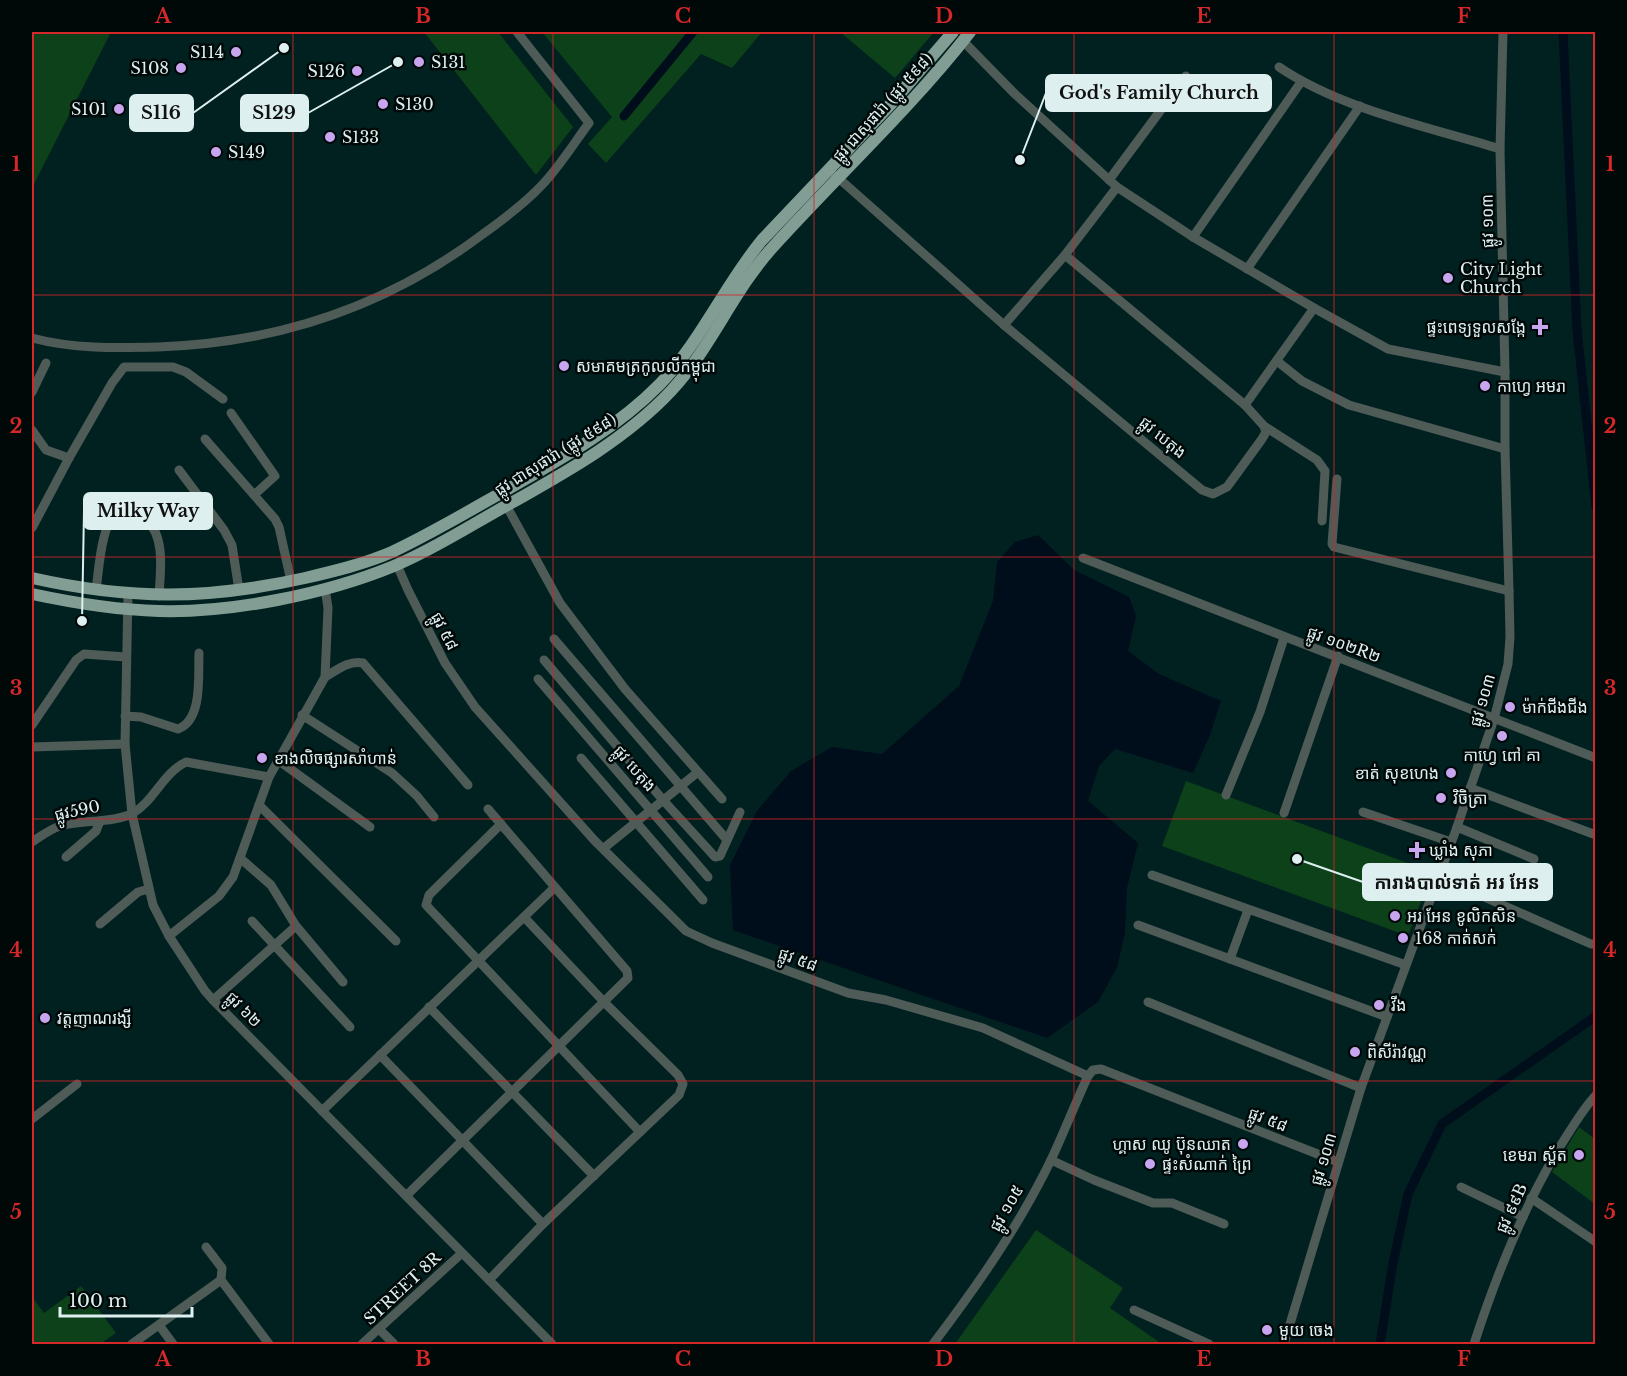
<svg xmlns="http://www.w3.org/2000/svg" width="1627" height="1376" viewBox="0 0 1627 1376" font-family="'Libre Baskerville','Noto Sans Khmer',serif">
  <rect width="100%" height="100%" fill="#002120"/>
  <g fill="#0c411a">
    <path d="M32,32H111L32,188Z"/>
    <path d="M424,32H498L573,127L536,175Z"/>
    <path d="M542,32H762L732,68L701,54L606,163L588,144L612,117Z"/>
    <path d="M840,32H934L895,78Z"/>
    <path d="M1186,781L1432,872L1408,936L1162,846Z"/>
    <path d="M1579,1127L1595,1139V1204L1552,1172Z"/>
    <path d="M1036,1230L1123,1288L1110,1308L1162,1344H955Z"/>
    <path d="M81,1286L116,1333L100,1344H32V1297L44,1313Z"/>
  </g>
  <path fill="#000d1b" d="M1038,535L1074,570L1129,597L1136,616L1128,651L1159,674L1221,701L1210,735L1193,773L1115,749L1099,766L1088,801L1138,843L1127,888L1125,933L1117,967L1098,1002L1047,1038L733,930L730,865L757,811L791,771L832,747L882,754L959,686L993,601L997,562L1015,542Z"/>
  <g fill="none" stroke-linecap="round" stroke-linejoin="round">
    <g stroke="#000d1b" stroke-width="9">
      <path d="M1563,32L1577,330L1596,507"/>
      <path d="M624,116L693,32"/>
      <path d="M1380,1344L1393,1263L1408,1194L1442,1124L1596,1016"/>
    </g>
    <g stroke="#4e5b56" stroke-width="9">
      <path d="M963,41L1015,94L1117,187L1193,237L1314,308L1388,349L1505,372"/>
      <path d="M1279,67C1341,109 1428,127 1500,149"/>
      <path d="M835,175L1004,325L1202,490L1213,494L1227,487L1262,439L1266,432L1264,426"/>
      <path d="M1109,180L1186,76"/>
      <path d="M1193,237L1301,82"/>
      <path d="M1065,255L1245,405L1264,426L1317,460L1325,471L1322,521"/>
      <path d="M1247,269L1360,106"/>
      <path d="M1004,325L1065,255L1117,187"/>
      <path d="M32,338C73,349 115,348 158,347C279,343 386,307 483,234C504,219 525,203 542,185C560,166 574,143 589,123L517,32"/>
      <path d="M1277,361L1302,381L1349,405L1505,449"/>
      <path d="M32,392L46,363"/>
      <path d="M1245,405L1314,308"/>
      <path d="M231,413L275,476L254,495"/>
      <path d="M32,430L46,450L69,458"/>
      <path d="M205,439L275,519L279,527L291,581"/>
      <path d="M179,470L224,530L232,545L239,590"/>
      <path d="M1337,479L1332,544L1334,547L1509,591"/>
      <path d="M506,505L560,603L625,689L722,799"/>
      <path d="M32,528L69,458L112,383L124,367H173L186,372L223,399"/>
      <path d="M1083,558L1596,758"/>
      <path d="M397,565L408,590L445,663L475,707L595,841L686,931L712,943L848,993L886,1000L983,1028L1088,1076"/>
      <path d="M96,590C99,570 101,518 121,509C130,512 140,514 147,521C166,537 160,574 159,596"/>
      <path d="M128,594L125,744L132,814L153,905L169,936L205,991L213,1000L552,1344"/>
      <path d="M554,639L727,840"/>
      <path d="M544,660L663,800L715,857L720,856L740,812"/>
      <path d="M325,677C337,670 349,660 363,663L468,785"/>
      <path d="M538,679L708,877"/>
      <path d="M302,715L392,773L417,796L434,817"/>
      <path d="M125,716L141,717L178,729C203,720 198,676 199,653"/>
      <path d="M32,725L76,660L84,654L126,657"/>
      <path d="M32,747L125,744"/>
      <path d="M581,758L703,900"/>
      <path d="M278,760L370,827"/>
      <path d="M1470,788L1596,835"/>
      <path d="M1226,795L1260,712L1284,638"/>
      <path d="M259,805L396,941"/>
      <path d="M1363,812L1451,842"/>
      <path d="M1284,813L1338,656"/>
      <path d="M501,824L429,895L426,905L640,1132"/>
      <path d="M1457,827L1534,859"/>
      <path d="M32,842C40,837 50,829 60,826C79,820 116,823 133,813C154,801 163,773 186,762L269,777"/>
      <path d="M604,848L698,772"/>
      <path d="M66,857L96,831L100,821"/>
      <path d="M240,858L271,885L296,926L343,982"/>
      <path d="M1152,875L1406,965"/>
      <path d="M1439,877L1591,944H1596"/>
      <path d="M252,921L350,1027"/>
      <path d="M100,924L138,892L149,889"/>
      <path d="M1138,925L1387,1017"/>
      <path d="M169,936L219,896L233,877L269,777L325,677L328,608L325,588"/>
      <path d="M1230,959L1248,910"/>
      <path d="M213,1000L296,926"/>
      <path d="M1148,1002L1361,1088"/>
      <path d="M429,1007L594,1176"/>
      <path d="M380,1055L543,1224"/>
      <path d="M322,1111L554,888"/>
      <path d="M32,1119L77,1084"/>
      <path d="M1051,1160L1094,1180L1153,1203H1172L1224,1224"/>
      <path d="M1461,1187L1523,1217"/>
      <path d="M407,1195L628,978L627,971L488,809"/>
      <path d="M1531,1198L1596,1242"/>
      <path d="M206,1247L222,1268L221,1280L269,1344"/>
      <path d="M489,1280L543,1224L679,1095L683,1084L678,1075L605,1003L524,917"/>
      <path d="M1134,1310L1209,1344"/>
      <path d="M159,1325L173,1344"/>
      <path d="M380,1330L394,1344"/>
      <path d="M132,1344L221,1280"/>
      <path d="M362,1344L462,1253"/>
      <path d="M933,1344C977,1286 1019,1226 1051,1160C1064,1132 1075,1104 1088,1076L1093,1070L1101,1069L1338,1162"/>
      <path d="M1284,1344L1361,1088L1457,827L1494,719L1508,664L1510,637L1509,591L1505,449V372L1500,149L1503,32"/>
      <path d="M1474,1344C1496,1276 1522,1210 1559,1148C1571,1130 1581,1111 1596,1095"/>
    </g>
    <g stroke="#829d93" stroke-width="12">
      <path d="M32,578C130,600 207,600 305,578C335,571 364,564 392,552C432,533 469,511 508,489C561,459 617,428 660,384C701,341 725,285 762,240L891,104L953,32"/>
      <path d="M32,594C74,603 116,610 159,611C232,613 326,594 394,566C435,549 474,523 513,502C568,471 627,438 671,391C711,348 733,291 772,248C838,175 910,109 970,32"/>
    </g>
  </g>
  <path fill="none" stroke="#d62828" stroke-width="1.5" stroke-opacity="0.55" d="M293,32V1344M553,32V1344M814,32V1344M1074,32V1344M1334,32V1344M32,295H1596M32,557H1596M32,819H1596M32,1081H1596"/>
  <g fill="#c8a6ef" stroke="#000808" stroke-width="2">
    <circle cx="236" cy="52" r="6"/>
    <circle cx="419" cy="62" r="6"/>
    <circle cx="181" cy="68" r="6"/>
    <circle cx="357" cy="71" r="6"/>
    <circle cx="383" cy="104" r="6"/>
    <circle cx="119" cy="109" r="6"/>
    <circle cx="330" cy="137" r="6"/>
    <circle cx="216" cy="152" r="6"/>
    <circle cx="1448" cy="278" r="6"/>
    <path d="M1537 318h6v6h6v6h-6v6h-6v-6h-6v-6h6z"/>
    <circle cx="564" cy="366" r="6"/>
    <circle cx="1485" cy="386" r="6"/>
    <circle cx="1510" cy="707" r="6"/>
    <circle cx="1502" cy="736" r="6"/>
    <circle cx="262" cy="758" r="6"/>
    <circle cx="1451" cy="773" r="6"/>
    <circle cx="1441" cy="798" r="6"/>
    <path d="M1414 841h6v6h6v6h-6v6h-6v-6h-6v-6h6z"/>
    <circle cx="1395" cy="916" r="6"/>
    <circle cx="1403" cy="938" r="6"/>
    <circle cx="1379" cy="1005" r="6"/>
    <circle cx="45" cy="1018" r="6"/>
    <circle cx="1355" cy="1052" r="6"/>
    <circle cx="1243" cy="1144" r="6"/>
    <circle cx="1579" cy="1155" r="6"/>
    <circle cx="1150" cy="1164" r="6"/>
    <circle cx="1267" cy="1330" r="6"/>
  </g>
  <g text-anchor="middle" stroke-width="5" stroke-linejoin="round" paint-order="stroke">
    <g font-size="16" fill="#ddf0ef" stroke="#000808" text-anchor="start">
      <text x="224" y="58" text-anchor="end">S114</text>
      <text x="431" y="68">S131</text>
      <text x="169" y="74" text-anchor="end">S108</text>
      <text x="345" y="77" text-anchor="end">S126</text>
      <text x="395" y="110">S130</text>
      <text x="107" y="115" text-anchor="end">S101</text>
      <text x="342" y="143">S133</text>
      <text x="228" y="158">S149</text>
      <text x="1460" y="275">City Light<tspan x="1460" dy="18">Church</tspan></text>
      <text x="1526" y="333" text-anchor="end">ផ្ទះពេទ្យទួលសង្កែ</text>
      <text x="576" y="372">សមាគមត្រកូលលីកម្ពុជា</text>
      <text x="1497" y="392">កាហ្វេ អមរា</text>
      <text x="1522" y="713">ម៉ាក់ជីងជីង</text>
      <text x="1502" y="761" text-anchor="middle">កាហ្វេ ពៅ គា</text>
      <text x="274" y="764">ខាងលិចផ្សារសាំហាន់</text>
      <text x="1439" y="779" text-anchor="end">ខាត់ សុខហេង</text>
      <text x="1453" y="804">វិចិត្រា</text>
      <text x="1429" y="856">ឃ្លាំង សុភា</text>
      <text x="1407" y="922">អរ អែន ខូលិកសិន</text>
      <text x="1415" y="944">168 កាត់សក់</text>
      <text x="1391" y="1011">វីង</text>
      <text x="57" y="1024">វត្តញាណរង្សី</text>
      <text x="1367" y="1058">ពិសីរ៉ាវណ្ណ</text>
      <text x="1231" y="1150" text-anchor="end">ហ្គាស ឈូ ប៊ុនឈាត</text>
      <text x="1567" y="1161" text-anchor="end">ខេមរា ស្ព័ត</text>
      <text x="1162" y="1170">ផ្ទះសំណាក់ ព្រៃ</text>
      <text x="1279" y="1336">មួយ ចេង</text>
    </g>
    <g font-size="16" fill="#ddf0ef" stroke="#000808">
      <text transform="translate(882 107) rotate(-48)" y="6">ផ្លូវ ជាសុផារ៉ា (ផ្លូវ ៥៩៨)</text>
      <text transform="translate(1487 221) rotate(-91)" y="6">ផ្លូវ ១០៣</text>
      <text transform="translate(1163 437) rotate(40)" y="6">ផ្លូវ បេតុង</text>
      <text transform="translate(555 454) rotate(-32)" y="6">ផ្លូវ ជាសុផារ៉ា (ផ្លូវ ៥៩៨)</text>
      <text transform="translate(445 631) rotate(63)" y="6">ផ្លូវ ៥៨</text>
      <text transform="translate(1344 644) rotate(20)" y="6">ផ្លូវ ១០២R២</text>
      <text transform="translate(1482 700) rotate(-74)" y="6">ផ្លូវ ១០៣</text>
      <text transform="translate(635 768) rotate(49)" y="6">ផ្លូវ បេតុង</text>
      <text transform="translate(77 810) rotate(-12)" y="6">ផ្លូវ590</text>
      <text transform="translate(798 959) rotate(20)" y="6">ផ្លូវ ៥៨</text>
      <text transform="translate(244 1009) rotate(45)" y="6">ផ្លូវ ៦២</text>
      <text transform="translate(1268 1119) rotate(21)" y="6">ផ្លូវ ៥៨</text>
      <text transform="translate(1323 1159) rotate(-73)" y="6">ផ្លូវ ១០៣</text>
      <text transform="translate(1006 1208) rotate(-60)" y="6">ផ្លូវ ១០៥</text>
      <text transform="translate(1511 1208) rotate(-65)" y="6">ផ្លូវ ៩៩B</text>
      <text transform="translate(402 1288) rotate(-43)" y="6">STREET 8R</text>
    </g>
  </g>
  <path fill="none" stroke="#ddf0ef" stroke-width="2" d="M1020 160L1046 93M284 48L193 113M398 62L308 113M82 621L84 511M1297 859L1363 882"/>
  <g fill="#ddf0ef" stroke="#000808" stroke-width="2">
    <circle cx="1020" cy="160" r="6"/>
    <circle cx="284" cy="48" r="6"/>
    <circle cx="398" cy="62" r="6"/>
    <circle cx="82" cy="621" r="6"/>
    <circle cx="1297" cy="859" r="6"/>
  </g>
  <g fill="#ddf0ef" stroke="#ddf0ef" stroke-width="2">
    <rect x="1046" y="75" width="225" height="36" rx="6"/>
    <rect x="130" y="95" width="63" height="36" rx="6"/>
    <rect x="241" y="95" width="67" height="36" rx="6"/>
    <rect x="84" y="493" width="128" height="36" rx="6"/>
    <rect x="1363" y="864" width="189" height="36" rx="6"/>
  </g>
  <g font-size="18" text-anchor="middle" font-weight="bold" fill="#111">
    <text x="1159" y="99">God's Family Church</text>
    <text x="161" y="119">S116</text>
    <text x="274" y="119">S129</text>
    <text x="148" y="517">Milky Way</text>
    <text x="1457" y="889">ការាងបាល់ទាត់ អរ អែន</text>
  </g>
  <rect width="1627" height="1376" fill="none" stroke="#000808" stroke-width="66"/>
  <path d="M60 1307v9h132v-9" fill="none" stroke="#ddf0ef" stroke-width="3"/>
  <text x="69" y="1307" font-size="18" fill="#ddf0ef" stroke="#000808" stroke-width="4.5" paint-order="stroke">100 m</text>
  <rect x="33" y="33" width="1561" height="1310" fill="none" stroke="#d62828" stroke-width="2"/>
  <g font-size="20" text-anchor="middle" font-weight="bold" fill="#d62828">
    <text x="163" y="23">A</text>
    <text x="423" y="23">B</text>
    <text x="683" y="23">C</text>
    <text x="944" y="23">D</text>
    <text x="1204" y="23">E</text>
    <text x="1464" y="23">F</text>
    <text x="16" y="171">1</text>
    <text x="1610" y="171">1</text>
    <text x="16" y="433">2</text>
    <text x="1610" y="433">2</text>
    <text x="16" y="695">3</text>
    <text x="1610" y="695">3</text>
    <text x="16" y="957">4</text>
    <text x="1610" y="957">4</text>
    <text x="16" y="1219">5</text>
    <text x="1610" y="1219">5</text>
    <text x="163" y="1366">A</text>
    <text x="423" y="1366">B</text>
    <text x="683" y="1366">C</text>
    <text x="944" y="1366">D</text>
    <text x="1204" y="1366">E</text>
    <text x="1464" y="1366">F</text>
  </g>
</svg>
